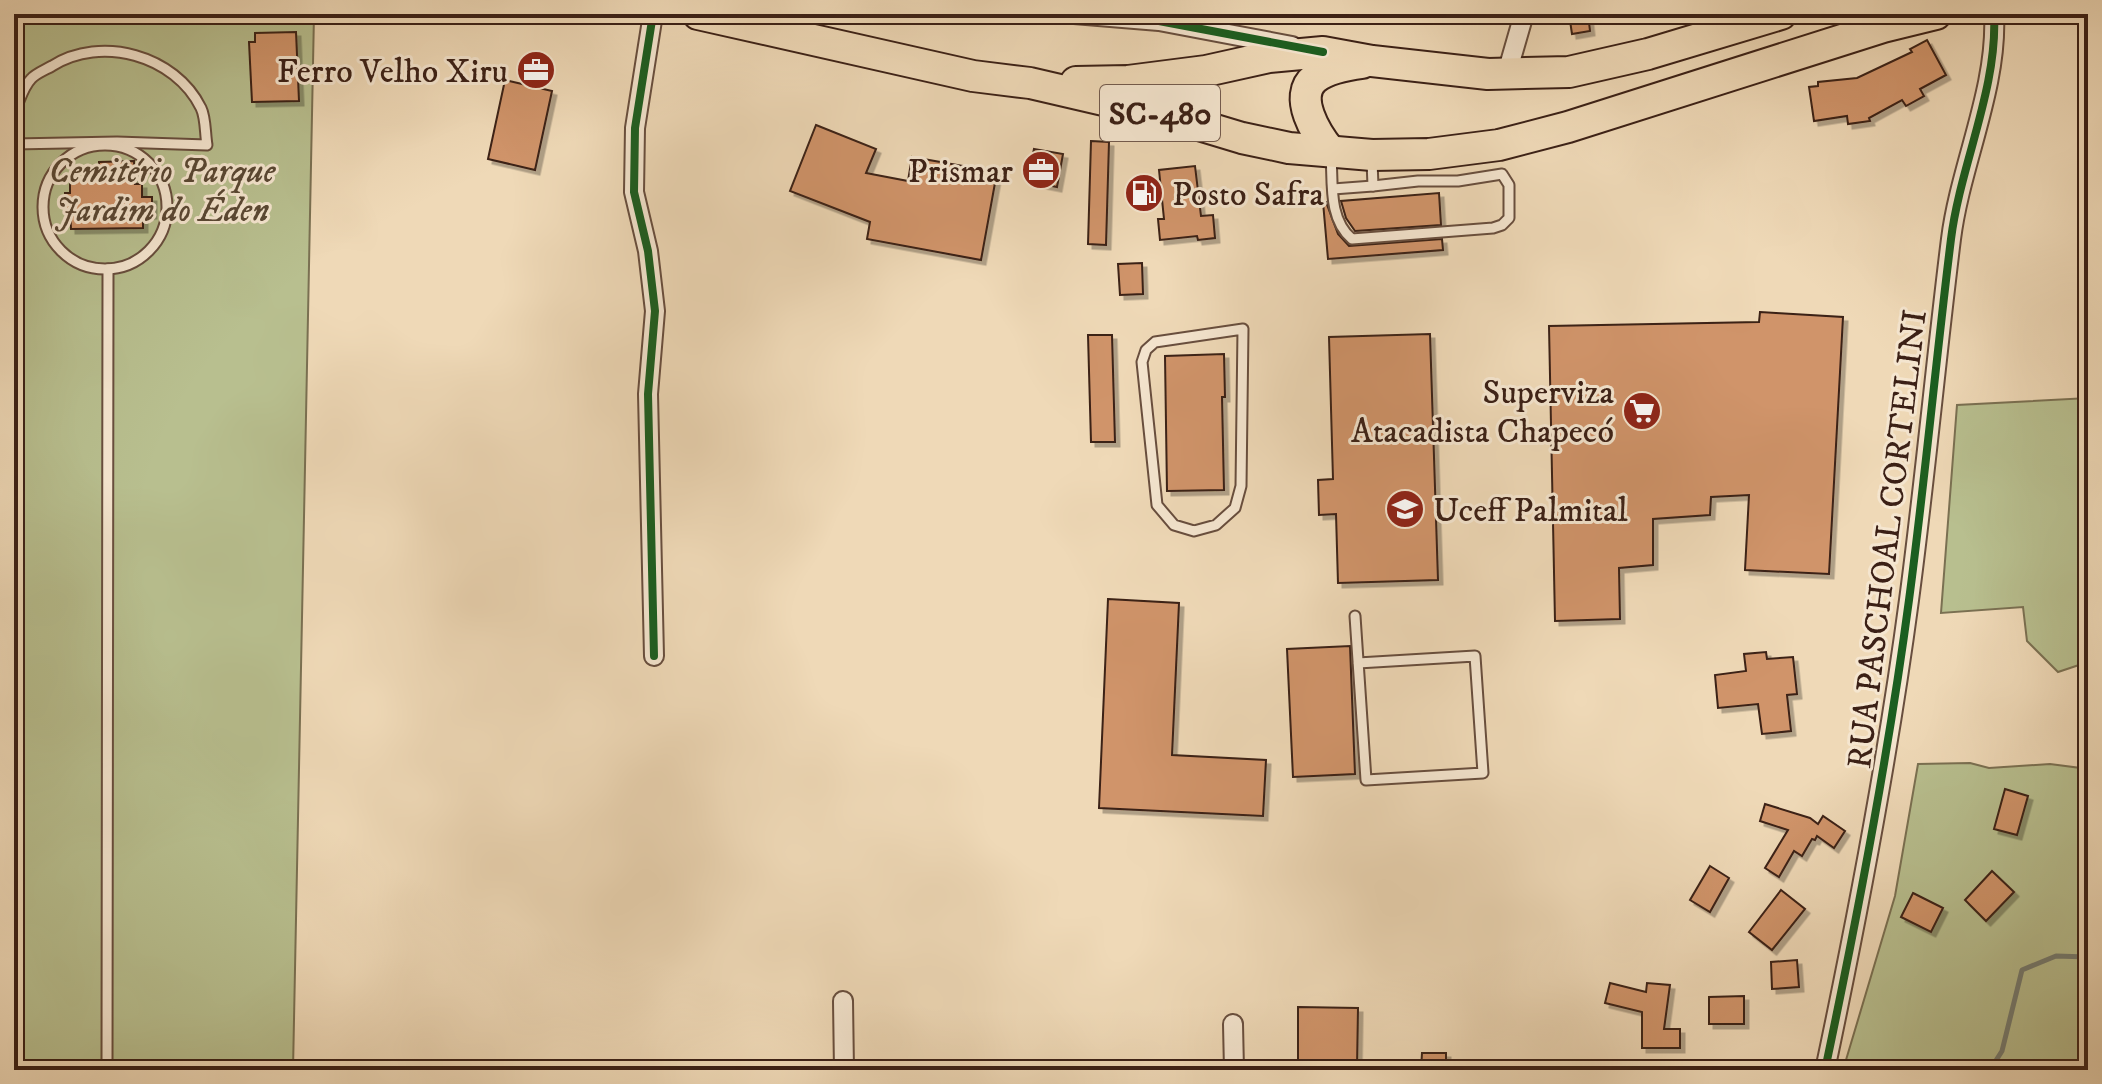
<svg xmlns="http://www.w3.org/2000/svg" width="2102" height="1084" viewBox="0 0 2102 1084" font-family="'IM FELL DW Pica',serif">
  <defs>
    <filter id="shadow"><feDropShadow dx="4.5" dy="4.5" stdDeviation="0" flood-color="#0004"/></filter>
  </defs>
  <rect width="100%" height="100%" fill="#efd9b7"/>
  <filter id="stains"><feTurbulence type="fractalNoise" baseFrequency=".0025" numOctaves="4"/><feColorMatrix values="0 0 0 0 .2 0 0 0 0 .09 0 0 0 0 .02 0 0 0 .5 -.17"/></filter>
  <radialGradient id="worn" r=".72"><stop offset=".6" stop-color="#630" stop-opacity="0"/><stop offset="1" stop-color="#630" stop-opacity=".3"/></radialGradient>
  <g fill="#b8bf8f" stroke="#7a7052" stroke-width="2">
    <path d="M14,14H314L293,1070H14Z"/>
    <path d="M2088,398V662L2058,672L2027,641L2023,607L1941,613L1957,405Z"/>
    <path d="M1970,763L1989,768L2050,764L2088,769V1070H1843L1895,896L1918,764Z"/>
  </g>
  <g fill="none" stroke-linecap="round" stroke-linejoin="round">
    <path stroke="#747c72" stroke-width="5" d="M1990,1070L2002,1051L2022,970L2056,956L2088,957"/>
  </g>
  <g fill="#d0946a" stroke="#3b2016" stroke-width="2" filter="url(#shadow)">
    <path d="M1569,14H1588L1590,31L1572,34Z"/>
    <path d="M296,32L299,101L252,102L249,42H255V33Z"/>
    <path d="M1927,40L1946,75L1920,89L1924,96L1906,106L1902,100L1869,118L1870,121L1848,124L1847,116L1814,121L1809,87L1818,86V82L1857,78L1912,52L1910,49Z"/>
    <path d="M505,80L552,91L535,170L488,159Z"/>
    <path d="M816,125L876,149L866,173L908,181L912,157L997,172L981,260L867,239L870,222L790,191Z"/>
    <path d="M1091,141L1109,142L1106,245L1088,244Z"/>
    <path d="M1034,149L1063,154L1057,187L1027,181Z"/>
    <path d="M134,161L135,184H142V197H152V214L143,215V228L71,229L70,210H65V193H70V179L99,178V162Z"/>
    <path d="M1195,166L1201,216L1213,215L1215,238L1198,240L1197,236L1160,240L1158,219H1164L1159,170Z"/>
    <path d="M1439,193L1441,225L1355,231L1346,218L1341,201Z"/>
    <path d="M1323,202H1326L1338,234L1349,246L1442,239L1443,250L1328,259Z"/>
    <path d="M1142,263L1143,294L1120,295L1118,264Z"/>
    <path d="M1760,312L1843,317L1829,574L1745,570L1749,495L1711,497L1710,515L1653,519V565L1619,568L1620,619L1555,621L1549,326L1759,322Z"/>
    <path d="M1430,334L1438,580L1338,583L1336,514L1319,515L1318,480L1333,479L1329,337Z"/>
    <path d="M1088,335H1112L1115,442H1091Z"/>
    <path d="M1224,354L1225,397H1222L1224,490L1167,491L1165,356Z"/>
    <path d="M1108,599L1179,603L1172,755L1266,760L1263,816L1099,808Z"/>
    <path d="M1350,646L1355,774L1293,777L1287,649Z"/>
    <path d="M1766,652L1767,659L1793,657L1797,694L1787,695L1791,731L1762,734L1758,704L1718,708L1715,675L1746,671L1744,654Z"/>
    <path d="M2005,789L2028,796L2017,835L1994,829Z"/>
    <path d="M1765,804L1810,818L1818,824L1823,816L1845,831L1834,848L1817,836L1815,840L1812,839L1802,856L1794,851L1779,877L1765,868L1788,830L1760,821Z"/>
    <path d="M1710,866L1729,878L1710,912L1690,900Z"/>
    <path d="M1992,871L2014,892L1986,921L1965,900Z"/>
    <path d="M1781,890L1805,909L1772,950L1749,932Z"/>
    <path d="M1913,893L1943,908L1931,932L1901,917Z"/>
    <path d="M1797,960L1799,987L1772,989L1771,962Z"/>
    <path d="M1610,983L1646,992L1647,983L1670,985L1664,1029H1680V1048H1642V1012L1605,1003Z"/>
    <path d="M1744,996V1024H1709V997Z"/>
    <path d="M1298,1007L1358,1008L1357,1068L1314,1070V1068L1298,1067Z"/>
    <path d="M1422,1053H1446V1070H1421Z"/>
  </g>
  <g fill="none" stroke-linecap="round" stroke-linejoin="round">
    <g stroke="#684e3e" stroke-width="13">
      <g id="service">
        <path d="M14,112C19,103 23,87 31,79C35,74 45,70 52,66C101,35 175,55 201,108C206,118 205,134 207,145L117,142L14,144"/>
        <circle cx="105" cy="207" r="62"/>
        <path d="M1331,154C1333,182 1328,219 1352,239L1493,228L1502,225L1509,218V185L1502,174L1458,181H1418L1373,186L1372,161"/>
        <path d="M1333,189L1373,186"/>
        <path d="M1243,329L1241,486L1235,508L1216,525L1194,531L1174,525L1157,505L1142,362L1146,350L1155,342Z"/>
        <path d="M1355,616L1366,780L1483,773L1475,656L1358,663"/>
        <path d="M107,1070L108,269"/>
      </g>
    </g>
    <g stroke="#684e3e" stroke-width="22">
      <g id="minor">
        <path d="M653,14L635,128L634,192L648,251L655,311L648,394L654,656"/>
        <path d="M1074,14L1159,21L1292,46"/>
        <path d="M1507,73L1524,14"/>
        <path d="M843,1001L844,1070"/>
        <path d="M1233,1024L1234,1070"/>
        <path d="M1825,1070C1858,914 1888,758 1909,600C1925,480 1936,359 1951,239C1960,166 1998,88 1994,14"/>
      </g>
    </g>
    <g stroke="#3b2016" stroke-width="34">
      <g id="primary">
        <path d="M698,14L973,76L1030,83L1159,113L1242,138L1289,148L1372,155L1429,154L1499,145L1568,127L1883,27L1936,14"/>
        <path d="M1076,82L1128,81L1206,71L1269,57L1323,52L1372,61L1488,74L1569,72L1648,54L1781,14"/>
        <path d="M1330,151C1317,135 1292,96 1315,78C1328,68 1347,65 1362,63"/>
      </g>
    </g>
    <use href="#service" stroke="#f5e6d0" stroke-width="9"/>
    <use href="#minor" stroke="#f5e6d0" stroke-width="18"/>
    <use href="#primary" stroke="#efd9b7" stroke-width="30"/>
    <g stroke="#f5e6d0" stroke-width="13">
      <g id="cycleway">
        <path d="M653,14L635,128L634,192L648,251L655,311L648,394L654,656"/>
        <path d="M1074,14L1159,21L1323,52"/>
        <path d="M1825,1070C1858,914 1888,758 1909,600C1925,480 1936,359 1951,239C1960,166 1998,88 1994,14"/>
      </g>
    </g>
    <use href="#cycleway" stroke="#1b5e20" stroke-width="8"/>
  </g>
  <defs>
    <g id="office-disc" transform="scale(2)"><circle r="9.5" fill="#8f2418" stroke="#f5e6d0"/><path d="M-6-3h4V-5.5h4V-3h4V5H-6ZM-1-4.5V-3h2v-1.5ZM-6 0V1H6V0Z" fill="#fff"/></g>
    <g id="fuel-disc" transform="scale(2)"><circle r="9.5" fill="#8f2418" stroke="#f5e6d0"/><path d="M-5.5-6h7V0h2V4h1.3V-2.5L3-4.5l.8-.8L6-3V5H2.5V1h-1V6h-7ZM-4.2-4.7v3.2H.2V-4.7Z" fill="#fff"/></g>
    <g id="supermarket-disc" transform="scale(2)"><circle r="9.5" fill="#8f2418" stroke="#f5e6d0"/><path d="M-6-5.5h2.5l.6 2H6L4.5 2H-2.5L-4.4-4H-6ZM-1.5 3.2a1.3 1.3 0 1 0 .1 0ZM3 3.2a1.3 1.3 0 1 0 .1 0Z" fill="#fff"/></g>
    <g id="university-disc" transform="scale(2)"><circle r="9.5" fill="#8f2418" stroke="#f5e6d0"/><path d="M0-5L7-2L0 1L-7-2ZM-4 1L0 2.5L4 1V4Q0 6-4 4Z" fill="#fff"/></g>
  </defs>
  <g fill-rule="evenodd">
    <use href="#office-disc" x="536" y="70"/>
    <use href="#office-disc" x="1041" y="170"/>
    <use href="#fuel-disc" x="1144" y="193"/>
    <use href="#supermarket-disc" x="1642" y="411"/>
    <use href="#university-disc" x="1405" y="509"/>
  </g>
  <g text-anchor="middle" stroke-width="6" stroke-linejoin="round" paint-order="stroke">
    <rect fill="#f5e6d0" stroke="#735b4e" stroke-width="2" x="1100" y="85" width="120" height="56" rx="6"/>
    <g font-size="32" font-weight="bold" fill="#3b2016">
      <text x="1160" y="124">SC-480</text>
    </g>
    <g font-size="34" fill="#3b2016" stroke="#f5e6d0" text-anchor="end">
      <text x="508" y="82">Ferro Velho Xiru</text>
      <text x="1013" y="182">Prismar</text>
      <text x="1172" y="205" text-anchor="start">Posto Safra</text>
      <text x="1614" y="403">Superviza<tspan x="1614" dy="39">Atacadista Chapecó</tspan></text>
      <text x="1433" y="521" text-anchor="start">Uceff Palmital</text>
    </g>
    <g font-size="34" font-style="italic" fill="#5a4834" stroke="#f5e6d0">
      <text x="162" y="182">Cemitério Parque<tspan x="162" dy="39">Jardim do Éden</tspan></text>
    </g>
    <g font-size="34" fill="#3b2016" stroke="#f5e6d0">
      <text transform="translate(1886 539) rotate(-83)" y="12">RUA PASCHOAL CORTELINI</text>
    </g>
  </g>
  <rect width="2102" height="1084" fill="none" stroke="#efd9b7" stroke-width="48"/>
  <rect x="16" y="16" width="2070" height="1052" fill="none" stroke="#3b2016" stroke-width="4"/>
  <rect x="24" y="24" width="2054" height="1036" fill="none" stroke="#3b2016" stroke-width="2"/>
  <rect width="100%" height="100%" filter="url(#stains)"/>
  <rect width="100%" height="100%" fill="url(#worn)"/>
</svg>
